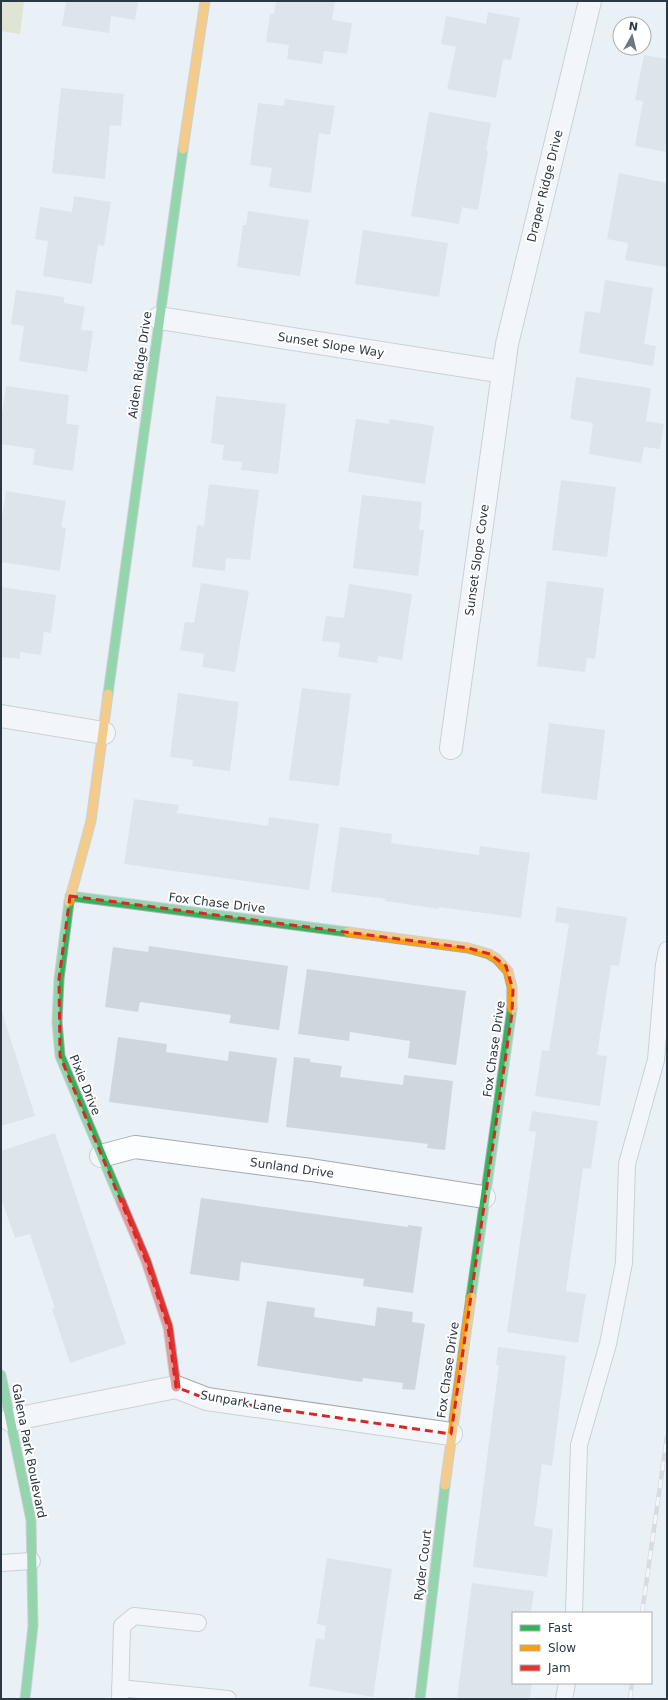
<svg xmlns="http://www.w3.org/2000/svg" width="668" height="1700" viewBox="0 0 668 1700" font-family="'DejaVu Sans',sans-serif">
  <rect width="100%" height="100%" fill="#e9f0f6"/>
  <path fill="#d5d6a7" d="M1,1H24L20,34L1,31Z"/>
  <g fill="#ced7de">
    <path d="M66,1H138L135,20L111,16L109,33L62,26Z"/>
    <path d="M276,1H335L332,20L352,23L347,54L324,51L322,64L287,59L289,45L266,42L270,14H274Z"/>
    <path d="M488,12L520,18L511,60L503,59L496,98L447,89L456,47L441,44L446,16L486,24Z"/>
    <path d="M644,55L667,59V152L635,146L643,101L635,100Z"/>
    <path d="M61,88L124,94L121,126L110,125L105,179L52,173Z"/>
    <path d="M285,99L335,106L330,135L319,133L311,193L269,187L272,168L250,165L258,103L284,106Z"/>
    <path d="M429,112L491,123L486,151H488L478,210L462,207L459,224L411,216Z"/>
    <path d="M619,173L667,183V260L666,267L625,260L628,243L607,239Z"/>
    <path d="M74,196L111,202L104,246L98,245L92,284L43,276L48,241L35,239L40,207L72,212Z"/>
    <path d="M248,211L309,220L300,276L237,267L243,225H246Z"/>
    <path d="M363,230L448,243L439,297L355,284Z"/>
    <path d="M605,280L653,288L644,344L656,346L653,366L579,353L585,311L600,313Z"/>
    <path d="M16,290L64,297V303L85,307L81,330L93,331L87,372L19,361L24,326L11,324Z"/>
    <path d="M576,377L651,388L646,421L664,424L660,449L644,447L641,463L589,454L593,423L570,419Z"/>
    <path d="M6,386L69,395L66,424L79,425L73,471L33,465L35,449L1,444V422Z"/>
    <path d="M216,396L286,404L278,474L241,470L242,462L222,460L224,445L211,443Z"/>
    <path d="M356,419L389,424L390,419L434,426L425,484L348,472Z"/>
    <path d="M561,480L616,487L607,557L552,550Z"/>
    <path d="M209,484L259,490L250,560L226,558L225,571L192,567L197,525L204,526Z"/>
    <path d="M6,491L66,501L61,527L66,528L60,571L1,562V525Z"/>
    <path d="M362,495L422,502L419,530H424L418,576L353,568Z"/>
    <path d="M547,581L604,588L595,659L587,658L585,672L537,666Z"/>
    <path d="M201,583L249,591L235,672L202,667L204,654L180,650L185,622L194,623Z"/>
    <path d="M349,584L412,594L402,660L378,656L377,663L338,657L340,643L322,641L326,616L344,618Z"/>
    <path d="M1,587L56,595L51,633L44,632L41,655L20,652V659L1,657Z"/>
    <path d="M302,688L351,694L339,786L289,780Z"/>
    <path d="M178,693L239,702L230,771L192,766L193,760L170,757Z"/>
    <path d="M549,723L605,730L597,800L541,793Z"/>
    <path d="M134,799L179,805L177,813L268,826L269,817L319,824L309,890L124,864Z"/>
    <path d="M340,827L392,834L391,843L479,855L480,846L530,853L521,918L439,907V909L385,901L386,899L331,892Z"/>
    <path d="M557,907L627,917L619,966L611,965L597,1055L607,1056L600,1106L535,1096L542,1050L549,1051L569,924L555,922Z"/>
    <path d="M149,946L288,966L279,1030L229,1023L231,1015L140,1002L138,1012L105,1007L113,947L148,952Z"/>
    <path d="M307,969L466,991L456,1065L408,1058L410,1041L350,1032L349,1041L298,1034Z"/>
    <path d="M1,1009L35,1116L1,1126Z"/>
    <path d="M118,1037L167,1044L166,1052L228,1061L229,1051L277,1058L268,1123L109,1102Z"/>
    <path d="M294,1057L310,1059V1062L342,1066L340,1077L403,1085L404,1075L453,1081L445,1150L427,1148L428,1144L286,1127Z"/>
    <path d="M532,1111L598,1121L591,1169L583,1168L566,1291L586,1294L578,1343L507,1332L536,1132L529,1131Z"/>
    <path d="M55,1133L126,1344L70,1363L52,1309L55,1308L30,1234L15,1238L1,1198V1151Z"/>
    <path d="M201,1198L408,1227V1225L422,1227L413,1293L363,1286L364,1279L241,1262L239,1281L190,1274Z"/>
    <path d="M267,1301L315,1308L314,1317L375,1326L377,1307L413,1312L412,1322L425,1324L415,1390L402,1389L403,1383L363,1378L362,1382L257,1366Z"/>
    <path d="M498,1347L566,1356L552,1466L542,1464L534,1526L553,1529L547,1577L473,1567L499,1365H496Z"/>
    <path d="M327,1558L392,1569L373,1697L309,1686L316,1638L324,1640L326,1626L317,1624Z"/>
    <path d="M472,1583L534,1591L531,1613H513V1683H532L530,1699H457Z"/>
  </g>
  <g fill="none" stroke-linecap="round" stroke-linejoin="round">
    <g stroke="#a3abb2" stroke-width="18">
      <g id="lane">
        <path d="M1,1563L32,1561"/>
        <path d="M574,1613L579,1445L608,1344L624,1263L627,1164L656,1060L664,965L667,950"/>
        <path d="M120,1688L228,1699"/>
        <path d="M120,1699L122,1626L134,1616L198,1623"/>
        <path d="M564,1699L567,1683"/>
      </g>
    </g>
    <g stroke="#a3abb2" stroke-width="24">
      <g id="street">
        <path d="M159,318L503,372"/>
        <path d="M1,716L104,733"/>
        <path d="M451,748L507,344L590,1"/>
        <path d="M101,1156L135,1147L311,1170L484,1197"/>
        <path d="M10,1420L176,1387L207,1399L451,1434"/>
      </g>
    </g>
    <g stroke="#a3abb2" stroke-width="11">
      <g id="fast">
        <path d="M108,694L183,149"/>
        <path d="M70,896L348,932"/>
        <path d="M69,902L59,979L57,1022L60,1056L121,1202"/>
        <path d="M471,1297L512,1009"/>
        <path d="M1,1375L31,1520L33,1626L25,1699"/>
        <path d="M420,1699L445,1485"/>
      </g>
    </g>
    <g stroke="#a3abb2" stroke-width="11">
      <g id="slow">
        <path d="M183,149L205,1"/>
        <path d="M69,902L91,821L108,694"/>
        <path d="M348,932L468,948L489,954L497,959L508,971L512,987V1009"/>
        <path d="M445,1485L471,1297"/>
      </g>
    </g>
    <g stroke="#a3abb2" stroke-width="11">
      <path id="jam" d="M121,1202L146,1261L168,1327L176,1387"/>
    </g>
    <use href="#lane" stroke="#fcfdfe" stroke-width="16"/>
    <use href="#street" stroke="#fcfdfe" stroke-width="22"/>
    <use href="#fast" stroke="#30b455" stroke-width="9"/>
    <use href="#slow" stroke="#ff9f0a" stroke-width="9"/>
    <use href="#jam" stroke="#e5322d" stroke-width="9"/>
    <g stroke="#c1c3c6" stroke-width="4.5">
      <g id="rail">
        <path d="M642,1613L667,1437"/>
        <path d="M630,1699L632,1683"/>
      </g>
    </g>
    <use href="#rail" stroke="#fff" stroke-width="3" stroke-dasharray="9" stroke-linecap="butt"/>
  </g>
  <path d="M0 0H668V1700H0ZM70,896L468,948L490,954L506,966L513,990L512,1013L451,1434L207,1399L176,1387L168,1327L146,1261L60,1056L59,979Z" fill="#e9f0f6" fill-opacity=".55" fill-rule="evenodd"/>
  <path fill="none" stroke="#d62828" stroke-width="3" stroke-dasharray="8 5" stroke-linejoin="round" d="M70,896L468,948L490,954L506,966L513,990L512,1013L451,1434L207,1399L176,1387L168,1327L146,1261L60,1056L59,979Z"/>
  <g text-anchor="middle" stroke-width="4" stroke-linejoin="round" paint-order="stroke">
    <g font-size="12" fill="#2b3742" stroke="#fff">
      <text transform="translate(545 186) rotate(-76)" y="4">Draper Ridge Drive</text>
      <text transform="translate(331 345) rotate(9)" y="4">Sunset Slope Way</text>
      <text transform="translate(140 365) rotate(-82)" y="4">Aiden Ridge Drive</text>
      <text transform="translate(477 560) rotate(-82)" y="4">Sunset Slope Cove</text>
      <text transform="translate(217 903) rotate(7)" y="4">Fox Chase Drive</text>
      <text transform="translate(494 1049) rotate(-82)" y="4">Fox Chase Drive</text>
      <text transform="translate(85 1085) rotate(68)" y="4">Pixie Drive</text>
      <text transform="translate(292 1168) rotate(8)" y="4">Sunland Drive</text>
      <text transform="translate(448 1370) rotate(-82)" y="4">Fox Chase Drive</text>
      <text transform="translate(241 1402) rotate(10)" y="4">Sunpark Lane</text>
      <text transform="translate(29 1451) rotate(79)" y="4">Galena Park Boulevard</text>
      <text transform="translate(423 1565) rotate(-83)" y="4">Ryder Court</text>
    </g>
  </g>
  <rect width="668" height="1700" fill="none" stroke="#2b3742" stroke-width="4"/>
  <rect x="512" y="1612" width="140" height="72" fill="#ffffff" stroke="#aaafb3"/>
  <rect x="520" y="1625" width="20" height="6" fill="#30b455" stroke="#aaafb3"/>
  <text x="548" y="1632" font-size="12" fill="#2b3742">Fast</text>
  <rect x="520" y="1645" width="20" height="6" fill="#ff9f0a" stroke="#aaafb3"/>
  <text x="548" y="1652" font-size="12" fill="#2b3742">Slow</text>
  <rect x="520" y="1665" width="20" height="6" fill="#e5322d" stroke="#aaafb3"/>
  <text x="548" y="1672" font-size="12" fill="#2b3742">Jam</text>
  <g transform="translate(632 36) rotate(8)"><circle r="19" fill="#ffffff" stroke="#aaafb3"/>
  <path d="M0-3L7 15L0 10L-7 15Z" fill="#6e7881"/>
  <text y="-6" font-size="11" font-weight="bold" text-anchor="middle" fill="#2b3742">N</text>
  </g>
</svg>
